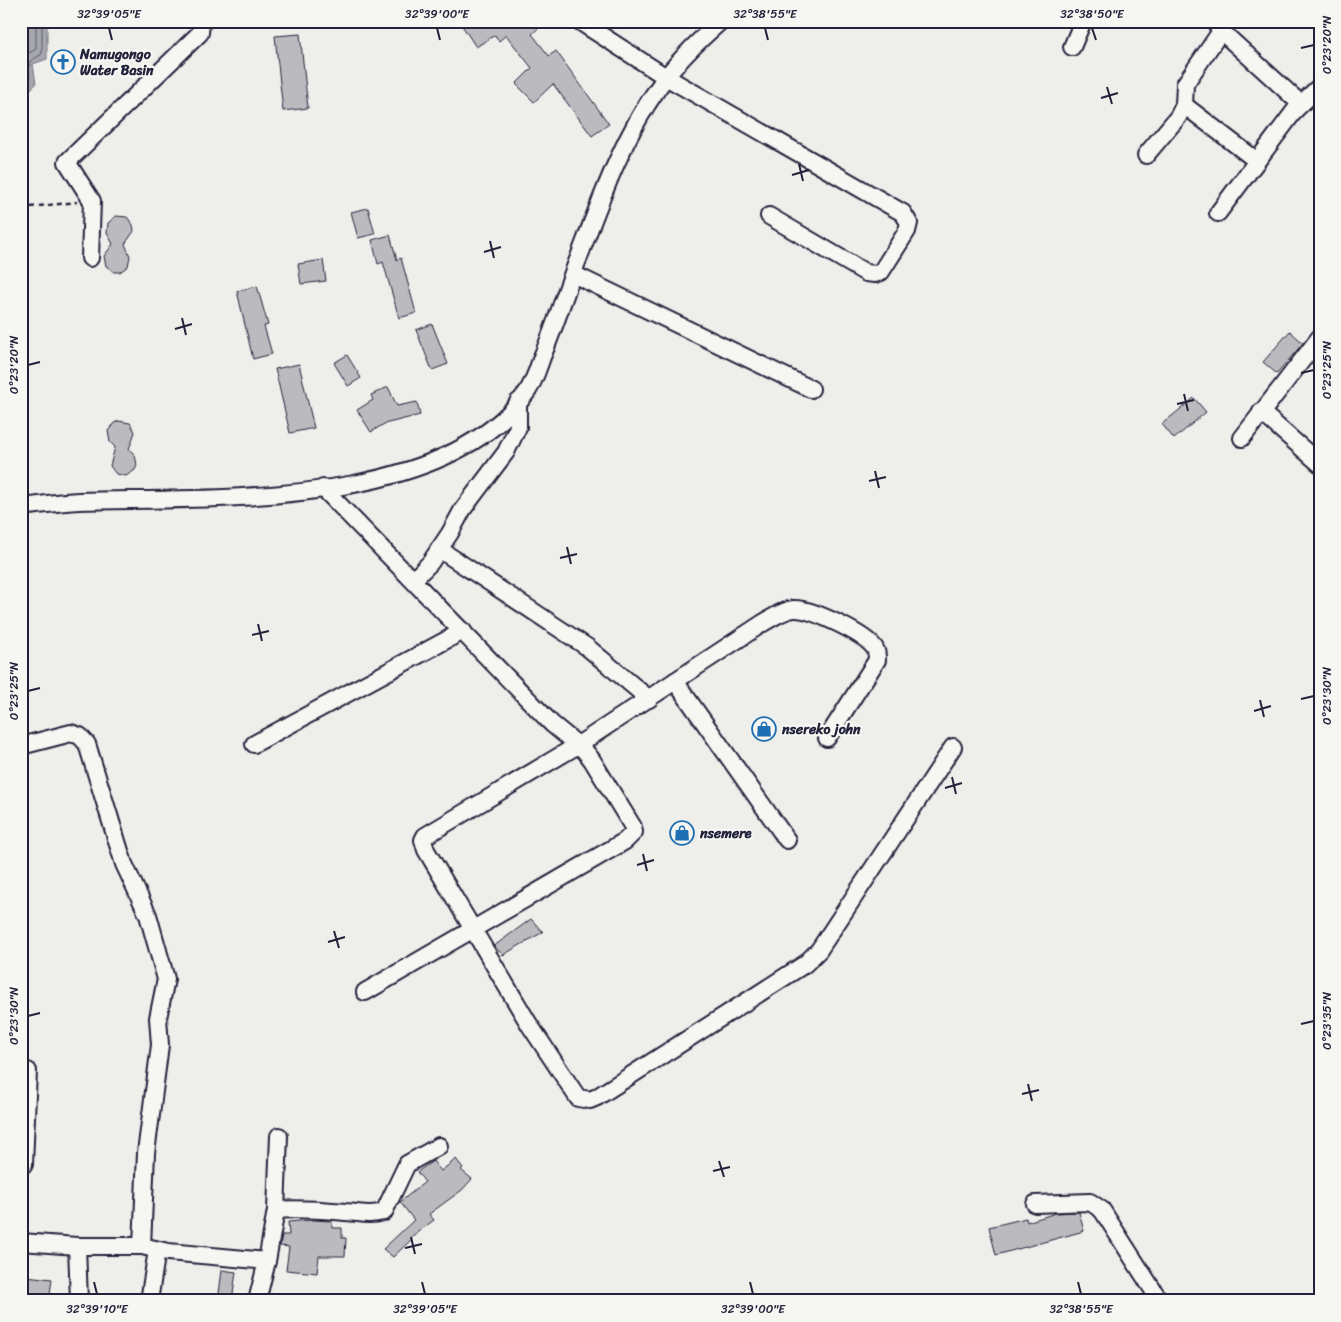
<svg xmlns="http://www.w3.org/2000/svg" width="1341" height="1322" viewBox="0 0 1341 1322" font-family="Sriracha,sans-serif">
  <rect width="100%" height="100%" fill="#eeeeeb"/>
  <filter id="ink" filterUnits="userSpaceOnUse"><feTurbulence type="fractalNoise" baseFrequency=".02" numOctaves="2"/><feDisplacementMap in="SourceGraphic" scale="10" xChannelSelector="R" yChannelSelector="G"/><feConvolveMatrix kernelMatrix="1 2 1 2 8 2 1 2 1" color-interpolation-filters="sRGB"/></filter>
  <g filter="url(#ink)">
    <path fill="#a7a7af" stroke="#727281" d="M21,21H47V59L33,64L36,84L21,98Z"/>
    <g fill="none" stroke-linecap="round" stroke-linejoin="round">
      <g stroke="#575769" stroke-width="1">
        <path d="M21,84L24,81L23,60L27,54L36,49V21"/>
        <path d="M21,92L30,83L29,62L42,54V21"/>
      </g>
    </g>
    <g fill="#bbbbbf" stroke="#22223b">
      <path d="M459,21H546L532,34L549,56L556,51L609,124L592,136L553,84L534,102L516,84L532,68L506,35L499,41L495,35L476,47Z"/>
      <path d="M300,34L308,108L283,111L275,36Z"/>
      <path d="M368,208L375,234L358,238L351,212Z"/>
      <path d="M116,216L127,217L133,225L134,231L125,244L130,256L128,266L120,272H114L106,266L104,256L113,244L107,233L108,223Z"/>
      <path d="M390,235L397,260L401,258L416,313L399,318L383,262L378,264L372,240Z"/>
      <path d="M323,260L326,281L301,284L298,264Z"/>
      <path d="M257,286L268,325L264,326L272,354L253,359L237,291Z"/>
      <path d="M432,324L448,364L432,370L416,330Z"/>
      <path d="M1290,331L1303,343L1277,374L1263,362Z"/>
      <path d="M347,355L361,378L348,386L334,363Z"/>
      <path d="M299,364L314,428L290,433L275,369Z"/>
      <path d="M388,387L397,406L417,402L420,415L384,424L371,432L357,410L373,400L371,395Z"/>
      <path d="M1194,398L1206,412L1174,439L1162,424Z"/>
      <path d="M119,421L130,423L135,432L129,449L135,455L137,465L135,470L126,476L116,474L110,466L115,447L110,442L108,431L114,423Z"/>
      <path d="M531,919L543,932L503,955L494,946Z"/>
      <path d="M456,1159L463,1168L461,1170L472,1179L462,1190L429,1214L434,1220L411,1237L412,1239L393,1257L383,1249L414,1220L400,1202L425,1182L417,1172L433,1161L441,1171Z"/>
      <path d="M1079,1212L1084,1231L996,1255L989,1227L1026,1218L1027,1222L1056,1213Z"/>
      <path d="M312,1220L332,1221V1228H342V1238H346L345,1256H319L317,1273L286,1270L289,1247L280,1246L282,1235H289L288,1222Z"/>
      <path d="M222,1270L236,1272L232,1301H218Z"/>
      <path d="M26,1276L52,1279L49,1301H28V1299L24,1298Z"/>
    </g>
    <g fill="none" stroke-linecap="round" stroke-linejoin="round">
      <g stroke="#22223b" stroke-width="20">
        <g id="minor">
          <path d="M579,21L666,77L903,213L909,223L907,231L881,272L875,274L866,273L769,216"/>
          <path d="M1221,31L1301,104"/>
          <path d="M1072,47L1083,21"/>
          <path d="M1184,105L1257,161"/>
          <path d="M1146,155L1178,117L1184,105L1185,84L1221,31L1214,21"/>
          <path d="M1218,213L1296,109L1320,86"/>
          <path d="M90,258L92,201L67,162L200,33L201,21"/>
          <path d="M573,274L811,389"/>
          <path d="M1261,412L1320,464"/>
          <path d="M1242,438L1320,337"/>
          <path d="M323,488L552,724L585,751L592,760L633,827L634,832L625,841L365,992"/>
          <path d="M21,507C40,505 60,502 79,501C208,497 443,511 527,392C534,382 538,368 542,357C556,324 566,290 579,257C601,199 622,139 658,88C676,62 698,41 721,21"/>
          <path d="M439,549L587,647L649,699"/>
          <path d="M413,580L430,563L450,533L463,509L506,452L518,427V402"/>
          <path d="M675,681L787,840"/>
          <path d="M827,738L877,660C877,655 877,650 873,646C862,633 811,608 794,609C783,610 772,618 763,623L578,745L425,836L423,840L426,850L529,1024L578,1098L590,1100L597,1097L805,964L819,950L953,747"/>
          <path d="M254,744L463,631"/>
          <path d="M21,746L71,733L80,736L87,744L124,864L148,915L166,979L158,1018L160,1045L146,1153L142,1246"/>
          <path d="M21,1166L24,1164L28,1071"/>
          <path d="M1035,1204L1090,1202L1102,1210L1160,1301"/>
          <path d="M276,1210C300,1208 322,1210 346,1212C363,1213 367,1216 384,1212L407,1164L439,1146"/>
          <path d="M21,1242L77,1246H142L168,1252L267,1261L257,1301"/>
          <path d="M77,1246L79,1301"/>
          <path d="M267,1261L276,1210L279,1136"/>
          <path d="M149,1301L157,1250"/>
        </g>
      </g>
      <path stroke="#22223b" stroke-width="2.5" stroke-dasharray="5 4" stroke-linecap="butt" d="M21,208L77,202"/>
      <use href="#minor" stroke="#f6f6f2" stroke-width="16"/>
    </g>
  </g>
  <path fill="none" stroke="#22223b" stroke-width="2" d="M109,28L112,40M437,28L440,40M765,28L768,40M1092,28L1096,40M1301,48L1314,45M1107,87L1112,104M1101,98L1118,93M799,164L803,181M792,175L809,170M490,241L494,258M484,252L501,247M182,318L186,335M175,329L192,324M28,365L40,362M1301,373L1314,370M1184,394L1188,411M1177,404L1194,400M875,471L879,488M869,481L886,477M567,547L571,564M560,558L577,554M258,624L262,641M252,635L269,631M28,691L40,688M1301,699L1314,696M1260,700L1264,717M1254,711L1271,706M952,777L956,794M945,788L962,783M643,854L647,871M637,865L654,860M334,931L339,948M328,942L345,937M28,1016L40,1013M1301,1024L1314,1021M1028,1084L1032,1101M1022,1094L1039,1090M719,1161L724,1177M713,1171L730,1167M411,1237L415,1254M405,1248L422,1244M94,1282L97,1294M422,1282L425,1294M750,1282L753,1294M1078,1282L1081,1294"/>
  <defs>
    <g id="church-ring" transform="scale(1.25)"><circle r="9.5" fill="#f6f6f2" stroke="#1f6fb2" stroke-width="1.5"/><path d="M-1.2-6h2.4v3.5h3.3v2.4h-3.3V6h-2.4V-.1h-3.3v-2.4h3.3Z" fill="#1f6fb2"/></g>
    <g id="shop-ring" transform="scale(1.25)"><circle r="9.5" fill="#f6f6f2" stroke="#1f6fb2" stroke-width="1.5"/><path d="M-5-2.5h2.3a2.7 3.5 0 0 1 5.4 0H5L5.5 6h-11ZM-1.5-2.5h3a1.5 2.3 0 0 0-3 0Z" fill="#1f6fb2"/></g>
  </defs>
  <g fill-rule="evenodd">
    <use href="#church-ring" x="63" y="62"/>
    <use href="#shop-ring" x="764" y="729"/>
    <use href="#shop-ring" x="682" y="833"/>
  </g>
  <g text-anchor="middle" stroke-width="4.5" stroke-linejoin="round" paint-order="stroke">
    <g font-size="14" font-weight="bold" fill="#22223b" stroke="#f6f6f2" text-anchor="start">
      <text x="80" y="59">Namugongo<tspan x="80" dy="16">Water Basin</tspan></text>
      <text x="782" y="734">nsereko john</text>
      <text x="700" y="838">nsemere</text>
    </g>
  </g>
  <rect width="1341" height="1322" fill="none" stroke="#f6f6f2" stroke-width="55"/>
  <rect x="28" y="28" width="1286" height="1266" fill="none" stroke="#22223b" stroke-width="2"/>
  <g font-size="12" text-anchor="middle" fill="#22223b">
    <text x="109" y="18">32°39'05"E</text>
    <text x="437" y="18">32°39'00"E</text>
    <text x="765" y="18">32°38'55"E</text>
    <text x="1092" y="18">32°38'50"E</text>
    <text transform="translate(1327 45) rotate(-90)" y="4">0°23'20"N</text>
    <text transform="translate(14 365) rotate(-90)" y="4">0°23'20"N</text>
    <text transform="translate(1327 370) rotate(-90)" y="4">0°23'25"N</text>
    <text transform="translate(14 691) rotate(-90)" y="4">0°23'25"N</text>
    <text transform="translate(1327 696) rotate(-90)" y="4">0°23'30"N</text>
    <text transform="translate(14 1016) rotate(-90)" y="4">0°23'30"N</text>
    <text transform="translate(1327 1021) rotate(-90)" y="4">0°23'35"N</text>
    <text x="97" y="1313">32°39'10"E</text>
    <text x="425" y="1313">32°39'05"E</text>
    <text x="753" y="1313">32°39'00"E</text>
    <text x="1081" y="1313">32°38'55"E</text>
  </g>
</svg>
